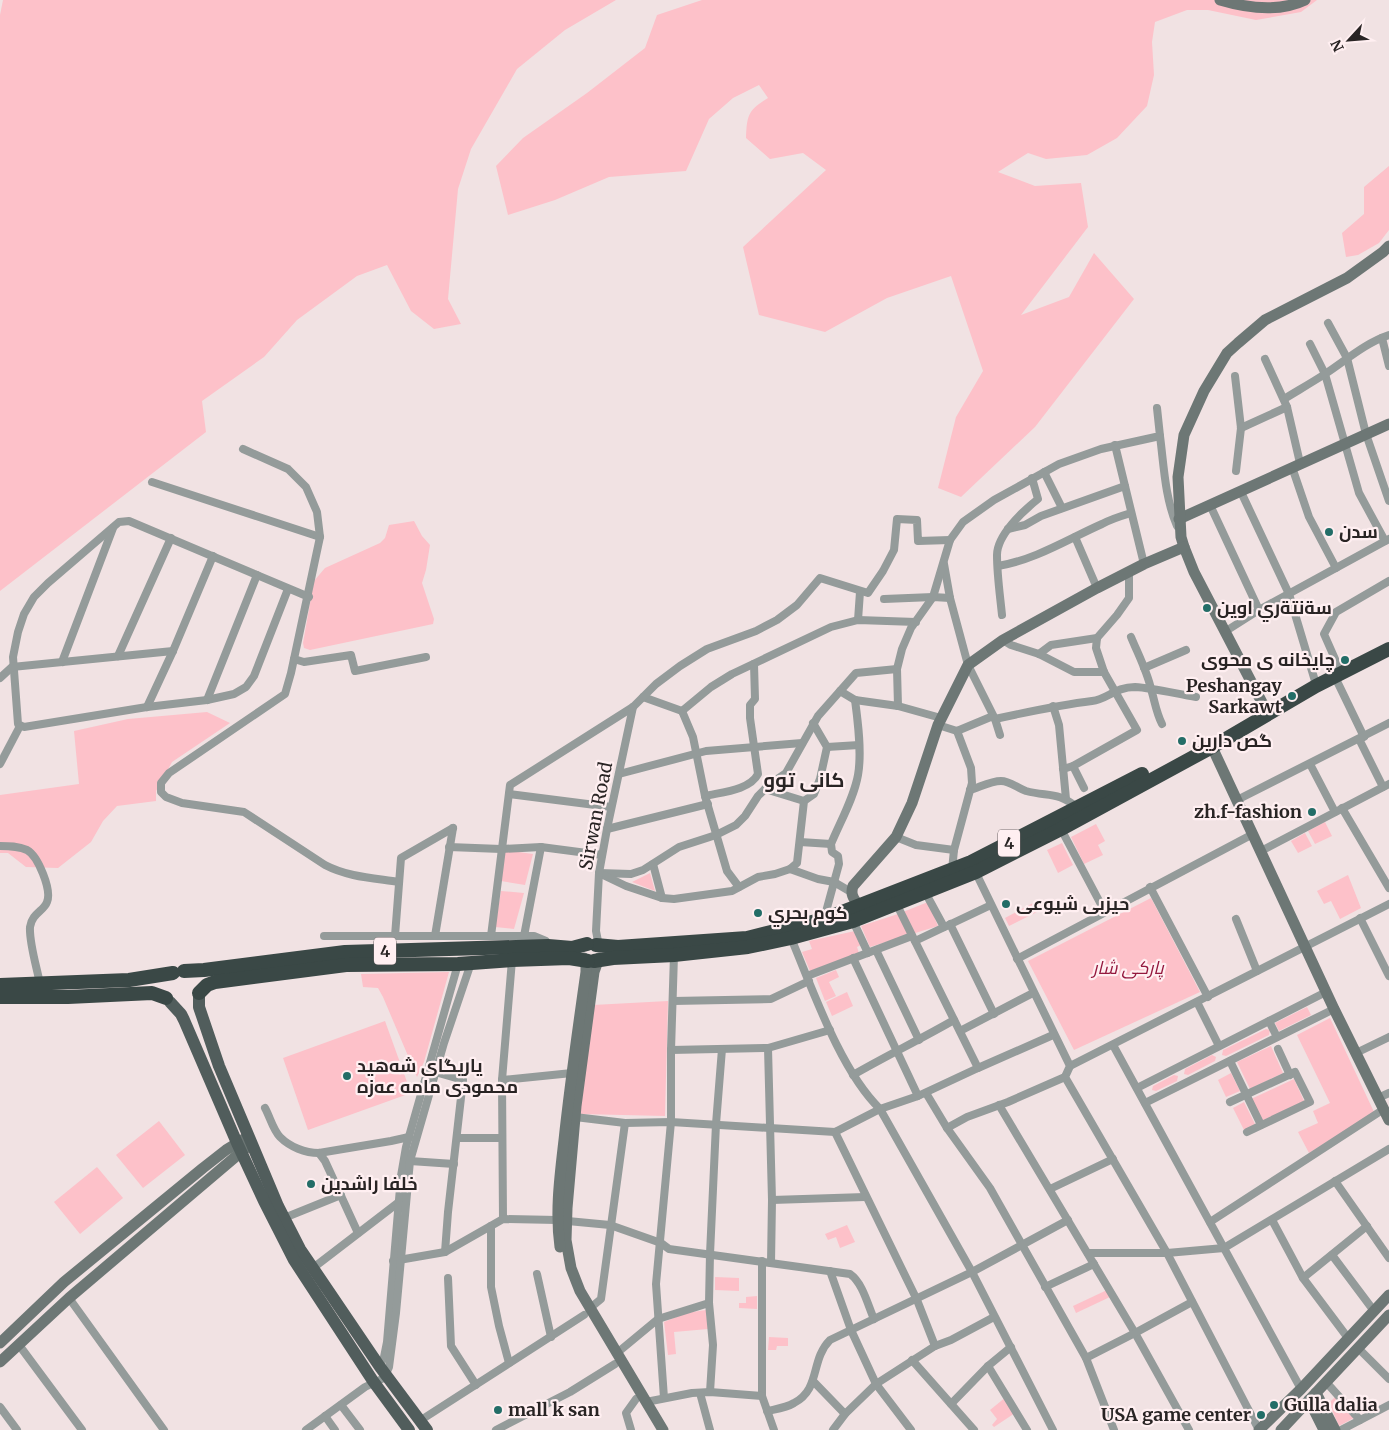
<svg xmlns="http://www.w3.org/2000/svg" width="1389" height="1430" viewBox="0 0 1389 1430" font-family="Merriweather,Cairo,serif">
  <rect width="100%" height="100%" fill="#f1e2e3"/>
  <g fill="#fdc1c9">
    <path d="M3,0H616L565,30L517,69L471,149L458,189L448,299L461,324L434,329L411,311L387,265L357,276L297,320L264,357L202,401L206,432L0,591V15Z"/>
    <path d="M702,0H1317L1301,12L1256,20L1208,10H1187L1155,22L1152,42L1154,75L1147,106L1117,138L1087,155L1046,159L1028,153L998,172L1035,186L1081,183L1088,227L1021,315L1069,297L1094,253L1134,299L1035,427L961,497L938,488L956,417L983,371L951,276L887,298L825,332L759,315L743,247L826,170L803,153L770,159L746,138C747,115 748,110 768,98L759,85L733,98L709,119L686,171L609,177L555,200L508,215L496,166L523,138L587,93L645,48L657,15Z"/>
    <path d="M1389,166V230L1379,243L1358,255L1346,257L1342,233L1364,214V187Z"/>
    <path d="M414,521L422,536L430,545L426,570L422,583L434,619L433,624L310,650L304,648L303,643L314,581L325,568L380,543L385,538L389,525Z"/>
    <path d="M207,712L230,723L172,762L156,791V801L117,806L103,821L91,842L58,868L26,867L8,853H0V795L79,784L74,731L128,719Z"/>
    <path d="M1325,822L1332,836L1315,844L1308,831Z"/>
    <path d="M1096,824L1105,841L1098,845L1103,855L1084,864L1071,837Z"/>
    <path d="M1305,833L1312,846L1298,853L1291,841Z"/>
    <path d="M1062,843L1073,865L1058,873L1047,850Z"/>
    <path d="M505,850L533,854L525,885L501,881Z"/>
    <path d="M650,873L655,891L632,882Z"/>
    <path d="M1348,875L1361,908L1340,919L1331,901L1324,904L1317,891Z"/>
    <path d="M501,891L524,893L514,929L495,927Z"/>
    <path d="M1151,898L1200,992L1074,1050L1028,961Z"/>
    <path d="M928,902L938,926L870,947L861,926L898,914Z"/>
    <path d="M1033,903L1037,912L1009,926L1005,918Z"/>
    <path d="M855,931L861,945L857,947L859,953L810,971L802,952L812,949L809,941Z"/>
    <path d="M836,970L839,977L829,982L836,996L825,1001L816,978Z"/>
    <path d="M449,972L424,1062L417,1077L383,997L378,988L363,987L361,974Z"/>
    <path d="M847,992L853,1006L832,1016L826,1002Z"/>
    <path d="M668,1001L665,1116L580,1114L593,1005Z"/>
    <path d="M1307,1007L1311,1015L1279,1031L1275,1023Z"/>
    <path d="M1330,1018L1374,1112L1309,1153L1298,1132L1318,1123L1313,1111L1330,1103L1297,1035Z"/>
    <path d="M385,1021L411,1093L308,1130L283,1058Z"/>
    <path d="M1266,1029L1270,1030L1269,1035L1226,1056L1222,1055L1223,1050Z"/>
    <path d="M1271,1046L1283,1073L1250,1089L1237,1062Z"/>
    <path d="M1212,1055L1216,1057L1215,1061L1188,1075L1184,1074L1185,1069Z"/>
    <path d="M1231,1073L1240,1091L1226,1097L1218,1080Z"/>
    <path d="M1174,1075L1178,1076L1177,1081L1156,1091L1152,1090L1153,1086Z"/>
    <path d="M1294,1079L1304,1101L1262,1121L1251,1099Z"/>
    <path d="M1244,1102L1255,1124L1244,1130L1233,1108Z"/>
    <path d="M159,1121L185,1155L143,1188L116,1155Z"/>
    <path d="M97,1167L123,1198L80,1234L54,1202Z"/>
    <path d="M847,1225L855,1242L840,1248L836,1237L828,1240L825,1234Z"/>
    <path d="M715,1277L739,1278V1291L715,1290Z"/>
    <path d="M1107,1290L1110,1297L1076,1313L1073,1306Z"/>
    <path d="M757,1296V1309L739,1308V1303H746V1297Z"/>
    <path d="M706,1310L708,1329L674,1332L676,1354L668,1355L664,1322L686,1313Z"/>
    <path d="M769,1337L788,1338V1346H777L776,1350H768Z"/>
    <path d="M1006,1397L1015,1413L994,1427L992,1425L997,1419L990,1410Z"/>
    <path d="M1335,1397L1354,1418L1339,1426L1329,1403Z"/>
  </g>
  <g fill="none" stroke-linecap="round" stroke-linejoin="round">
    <g stroke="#949b9a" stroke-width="8">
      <path d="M1328,323L1347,358L1366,434L1389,501"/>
      <path d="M1382,338L1389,366"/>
      <path d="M1310,344L1325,374L1359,493L1385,541"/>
      <path d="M1265,359L1287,407L1300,463"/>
      <path d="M1235,376L1241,428L1236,471"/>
      <path d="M1284,399C1297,391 1311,383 1325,374C1345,361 1365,343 1389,335"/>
      <path d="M1241,428L1287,407"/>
      <path d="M1160,436C1164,467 1165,498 1177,526"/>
      <path d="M1115,445L1144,564"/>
      <path d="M243,449L288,469L306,487L317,512L320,537L291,673L285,694L169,773L161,783V792L166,797L182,803L244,812L325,865C348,877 373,878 399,882"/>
      <path d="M1292,467L1309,517L1336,568"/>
      <path d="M1044,472L1062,508"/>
      <path d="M152,482L320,537"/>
      <path d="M1241,492L1289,594L1315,681"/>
      <path d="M1210,505L1259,610"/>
      <path d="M1008,529L1025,525L1041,516L1125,486"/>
      <path d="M1075,537L1097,588"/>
      <path d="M944,564L950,598L968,665L995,719L1000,735"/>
      <path d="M998,566C1035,560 1068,539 1102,524C1111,519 1121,516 1131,513"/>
      <path d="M288,589L254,676L246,687L234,694L207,700L147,707L24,727L18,724L13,657L18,632L24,614L34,597L48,583L119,522L129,521L309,597"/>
      <path d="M884,599L933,597L950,598"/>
      <path d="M1002,615C1000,595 997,575 997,555C997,535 1023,511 1038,499L1032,478"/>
      <path d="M858,620L860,592"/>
      <path d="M1226,631L1259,610L1389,539"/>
      <path d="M1131,637C1138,654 1147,671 1151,689C1155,702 1156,712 1162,724"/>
      <path d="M1003,640L1011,645L1039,654L1074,672H1104"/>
      <path d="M1039,654L1051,645L1097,638"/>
      <path d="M118,656L171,538"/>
      <path d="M294,659L304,662L351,655L355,671L426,657"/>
      <path d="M62,662L113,528"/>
      <path d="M1144,668L1186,650"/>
      <path d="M1339,668L1324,634L1336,612L1389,581"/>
      <path d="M1335,677L1364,737"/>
      <path d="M0,678L12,667L173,651"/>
      <path d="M840,691L855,700L898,706L941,718"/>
      <path d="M643,697L682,711L711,687L732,674L831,627L858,620L916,622"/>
      <path d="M207,700L257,575"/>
      <path d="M898,706L897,669L902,649L911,628L933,597L950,540L963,522L994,500L1059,464L1101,449L1160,436L1157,408"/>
      <path d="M1053,706L1059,725L1066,799"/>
      <path d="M147,707L173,651L213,556"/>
      <path d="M682,711L693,737L705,796L727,871L739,887"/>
      <path d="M995,719C1027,712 1059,705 1092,701C1108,699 1115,687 1135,687C1154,688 1177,694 1196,697"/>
      <path d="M938,725L957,731L993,716"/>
      <path d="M1359,739L1383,787"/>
      <path d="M827,747L859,745"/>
      <path d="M0,764L20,726"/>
      <path d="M1310,764L1335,812"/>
      <path d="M1073,766L1084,788"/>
      <path d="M1063,769L1073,766L1137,730L1104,672L1096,648L1097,638L1117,615L1129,598V571"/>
      <path d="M619,774L706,751L802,743"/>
      <path d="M765,789L804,801"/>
      <path d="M970,790C980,787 991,781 1001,781C1010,781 1017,788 1026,791C1049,797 1057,791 1078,808"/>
      <path d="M509,794L611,807"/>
      <path d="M705,796C722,792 750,790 758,774L750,718V705L755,699L754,664"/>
      <path d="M1237,800L1389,723"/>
      <path d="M1342,808L1389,888"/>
      <path d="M607,829L708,804"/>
      <path d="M1061,829L1105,912"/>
      <path d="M896,837L916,845L954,850"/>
      <path d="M800,842L831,844"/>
      <path d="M0,846C9,846 18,846 27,850C38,856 52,890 47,902C44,911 32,913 30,927C29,943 37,968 40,984"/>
      <path d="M449,847L501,849L541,847L602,855"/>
      <path d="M1261,851L1389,784"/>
      <path d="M653,864L662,898"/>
      <path d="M790,869L797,863L804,801L814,794L820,779L827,747L813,723"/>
      <path d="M952,870L954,850L972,783L971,768L957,731"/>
      <path d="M975,871L1070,1066L1065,1077L1167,1253L1259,1430"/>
      <path d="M599,873L631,874L643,870L679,847L716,835L736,825L745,816L758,796L770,784L786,773L818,716L856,673L897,669"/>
      <path d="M603,875L626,886L662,898L674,899L732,891L758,877L775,874L790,869L818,879L834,882L851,892"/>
      <path d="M1150,887L1208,997"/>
      <path d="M925,892L944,927"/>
      <path d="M896,903L978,1068"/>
      <path d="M1360,918L1389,976"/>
      <path d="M824,919L839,864L838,856L832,852L831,844C840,822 854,798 858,775C862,753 858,722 855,700"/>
      <path d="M1236,919L1257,971"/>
      <path d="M853,921L868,953"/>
      <path d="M950,924L994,1014"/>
      <path d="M324,936H534L546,941L548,946"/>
      <path d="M395,936L401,858L453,828"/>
      <path d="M435,936L453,828"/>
      <path d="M491,936L510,785L633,707L656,684L680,666L707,649L756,631L777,620L797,605L820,578L868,593L883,571L894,550L897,519L917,520L918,541L950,540"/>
      <path d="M524,936L541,847"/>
      <path d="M791,938C813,990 840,1070 880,1109L972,1272L1053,1430"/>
      <path d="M915,941L991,905"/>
      <path d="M599,946L596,931L599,873L607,829L633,707"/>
      <path d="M876,950L919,1040"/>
      <path d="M853,958L918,1096"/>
      <path d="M1017,959L1253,834"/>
      <path d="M807,976L912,936"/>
      <path d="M673,1001L771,999L809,981"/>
      <path d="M1197,1002L1219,1046"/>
      <path d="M1269,1021L1277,1037"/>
      <path d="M960,1031L1033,993"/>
      <path d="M1113,1045L1301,1389"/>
      <path d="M768,1048L772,1200L771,1263"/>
      <path d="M1278,1049L1290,1075"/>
      <path d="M671,1050L768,1048L830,1030"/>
      <path d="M1356,1053L1389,1037"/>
      <path d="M1230,1061L1261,1125"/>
      <path d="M1070,1066L1389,904"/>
      <path d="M435,1072L463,1080L448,1212L445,1252"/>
      <path d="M853,1075C886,1056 921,1039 954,1020"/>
      <path d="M502,1080L572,1073"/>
      <path d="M1137,1088L1326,992"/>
      <path d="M926,1093L947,1128L990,1188L1086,1358L1114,1430"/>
      <path d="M1378,1098L1389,1093"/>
      <path d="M1230,1102L1295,1072L1310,1102L1247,1132"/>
      <path d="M1145,1103L1334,1009"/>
      <path d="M999,1105L1135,1333L1189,1430"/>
      <path d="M265,1108C270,1117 273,1130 280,1137C290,1147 305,1153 319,1153L391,1141L409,1137"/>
      <path d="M575,1117L625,1123L671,1122L835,1132L880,1109L918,1096L978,1068L1053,1035"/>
      <path d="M947,1128L967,1117L1008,1102L1065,1077"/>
      <path d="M835,1132L917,1300L935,1346"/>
      <path d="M457,1138H502"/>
      <path d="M319,1153L325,1161L358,1233"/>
      <path d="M410,1161L454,1164"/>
      <path d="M1335,1181L1389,1258"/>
      <path d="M1050,1189L1113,1159"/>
      <path d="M772,1200L865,1197"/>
      <path d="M284,1218L341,1195"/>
      <path d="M503,1219L502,1080L512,960"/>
      <path d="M1272,1220L1303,1278L1348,1338"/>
      <path d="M1210,1222L1384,1109"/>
      <path d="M491,1226V1287L499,1326L509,1363"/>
      <path d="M1088,1253H1167L1224,1248L1389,1149"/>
      <path d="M1332,1255L1374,1311"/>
      <path d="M393,1261L445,1252L503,1219L557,1220L610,1225L661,1243L669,1249L850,1274C863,1283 868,1306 874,1319"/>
      <path d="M762,1261V1396L774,1430"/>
      <path d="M313,1268L399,1202"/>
      <path d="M830,1271L851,1330L876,1384L911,1430"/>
      <path d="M537,1274L551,1337"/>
      <path d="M448,1278L451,1346L476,1385"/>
      <path d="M1303,1278L1367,1226"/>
      <path d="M1045,1287L1094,1264"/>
      <path d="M69,1298L164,1430"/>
      <path d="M589,1309L601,1299L625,1123"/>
      <path d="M19,1345L82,1430"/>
      <path d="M1358,1348L1389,1379"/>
      <path d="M617,1353L658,1319L709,1303"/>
      <path d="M1086,1358L1135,1333L1192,1302"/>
      <path d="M912,1360L974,1430"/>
      <path d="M988,1366L1027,1430"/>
      <path d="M379,1367L384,1357L387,1342L401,1176L406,1147L458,964"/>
      <path d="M813,1381L845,1414"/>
      <path d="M1326,1382L1360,1420"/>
      <path d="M710,1392L713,1345L709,1303L710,1254L716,1124L722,1049"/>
      <path d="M700,1393L710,1430"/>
      <path d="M664,1398L656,1284L671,1122V1050L674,955"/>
      <path d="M646,1402L692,1393L710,1392L762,1396"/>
      <path d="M951,1404L988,1366L1011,1347"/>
      <path d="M341,1405L360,1430"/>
      <path d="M0,1407L17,1430"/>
      <path d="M767,1411C776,1409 786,1408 794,1403C821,1389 810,1360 830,1340L972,1272L1068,1220"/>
      <path d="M325,1416L335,1430"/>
      <path d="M421,1420L584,1315"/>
      <path d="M306,1430L365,1387L384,1378L389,1367L396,1313L410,1161L444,1043L471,963"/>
      <path d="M496,1430L570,1392L615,1364"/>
      <path d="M631,1430L626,1413L636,1399"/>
      <path d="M833,1430L845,1414L876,1384L935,1346L951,1340L994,1317"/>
      <path d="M1341,1430L1389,1405"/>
    </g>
    <g stroke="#6d7775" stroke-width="11">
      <path d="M1220,0C1247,8 1278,13 1305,0"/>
      <path d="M1179,519L1389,424"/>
      <path d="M1268,714L1194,572L1184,547L1181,537L1178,477L1184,435L1204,391L1227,353L1238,343L1265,320L1347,278L1383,252L1389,246"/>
      <path d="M1212,747L1334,1009L1389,1120"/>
      <path d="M859,906C854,899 850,895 853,886L896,837L912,803L938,725L968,665L1003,640L1097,588L1144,564L1184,547"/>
      <path d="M599,958L594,972L576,1106L567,1208L566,1240L571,1268L580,1291L663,1430"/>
      <path d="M560,1247C555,1211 560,1175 564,1140C570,1084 578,1028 586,972V963L584,958"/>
      <path d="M0,1343L64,1282L203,1168L226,1150L244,1139"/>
      <path d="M0,1362L69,1298L247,1147"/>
      <path d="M1316,1393L1335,1430"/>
      <path d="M1309,1400L1324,1430"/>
      <path d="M1259,1430L1301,1389L1389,1295"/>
      <path d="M1281,1430L1389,1315"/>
    </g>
    <g stroke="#515d5c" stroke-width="12">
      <path d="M199,993V1007L219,1066L278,1206L300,1249L380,1367L427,1430"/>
      <path d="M170,1002L181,1014L184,1020L237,1143L264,1201L294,1260L373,1381L409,1430"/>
    </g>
    <g stroke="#3a4846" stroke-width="14">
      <path d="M596,945L618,947L747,938L824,919L971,862L1142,774"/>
      <path d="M594,961L613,958L674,955L748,947L791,938L853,921L976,872L1061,829L1212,747L1316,686L1389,649"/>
      <path d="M184,971L204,970L345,952L548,946L572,948L587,944"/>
      <path d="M0,985L129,980L173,973"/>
      <path d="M199,993L207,985L215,982L346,965L458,964L512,960L569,958L588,961"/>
      <path d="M0,997H68L152,993L166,998"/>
    </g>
  </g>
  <g fill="#236d67" stroke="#ffeff1" stroke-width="2">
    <circle cx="1329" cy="532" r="5"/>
    <circle cx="1207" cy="608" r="5"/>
    <circle cx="1345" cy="660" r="5"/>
    <circle cx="1292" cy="696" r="5"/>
    <circle cx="1182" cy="741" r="5"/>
    <circle cx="1312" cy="812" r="5"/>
    <circle cx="1006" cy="904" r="5"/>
    <circle cx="758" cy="913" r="5"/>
    <circle cx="347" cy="1076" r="5"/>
    <circle cx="311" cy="1184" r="5"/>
    <circle cx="1274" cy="1405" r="5"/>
    <circle cx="498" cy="1410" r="5"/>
    <circle cx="1261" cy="1415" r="5"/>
  </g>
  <g text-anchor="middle" stroke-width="4.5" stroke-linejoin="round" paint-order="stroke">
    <g fill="#ffeff1" stroke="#696162" stroke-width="1">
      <rect x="998" y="829.5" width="22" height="27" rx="4"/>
      <rect x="374" y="937.5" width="22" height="27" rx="4"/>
    </g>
    <g font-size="16" font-weight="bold" fill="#292424">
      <text x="1009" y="849">4</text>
      <text x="385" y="957">4</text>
    </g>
    <g font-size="18" font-weight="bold" fill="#292424" stroke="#ffeff1" text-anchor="start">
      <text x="1339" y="538">سدن</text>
      <text x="1217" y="614">سةنتةري اوين</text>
      <text x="1335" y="666" text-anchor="end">چايخانه ى محوى</text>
      <text x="1282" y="692" text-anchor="end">Peshangay<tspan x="1282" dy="21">Sarkawt</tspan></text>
      <text x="1192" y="747">گص دارین</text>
      <text x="1302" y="818" text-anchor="end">zh.f-fashion</text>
      <text x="1016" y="910">حیزبی شیوعی</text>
      <text x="768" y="919">کوم بحري</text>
      <text x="357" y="1072">یاریگاى شه‌هید<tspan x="357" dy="21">محمودى مامه‌ عه‌زه</tspan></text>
      <text x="321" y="1190">خلفا راشدين</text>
      <text x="1284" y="1411">Gulla dalia</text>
      <text x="508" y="1416">mall k san</text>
      <text x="1251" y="1421" text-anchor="end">USA game center</text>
    </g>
    <g font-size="18" fill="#292424" stroke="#ffeff1">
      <text transform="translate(596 816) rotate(-79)" y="6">Sirwan Road</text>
    </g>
    <g font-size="18" font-style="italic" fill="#94183e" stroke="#ffeff1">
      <text x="1128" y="974">پاركى شار</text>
    </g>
    <g font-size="20" font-weight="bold" fill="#292424" stroke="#ffeff1">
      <text x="804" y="787">کانی توو</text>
    </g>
  </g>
  <g transform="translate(1349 40) rotate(244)" stroke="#ffeff1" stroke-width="4" paint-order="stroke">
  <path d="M0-4L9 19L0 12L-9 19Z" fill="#292424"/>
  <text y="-8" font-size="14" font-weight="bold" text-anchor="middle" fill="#292424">N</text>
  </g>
</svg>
